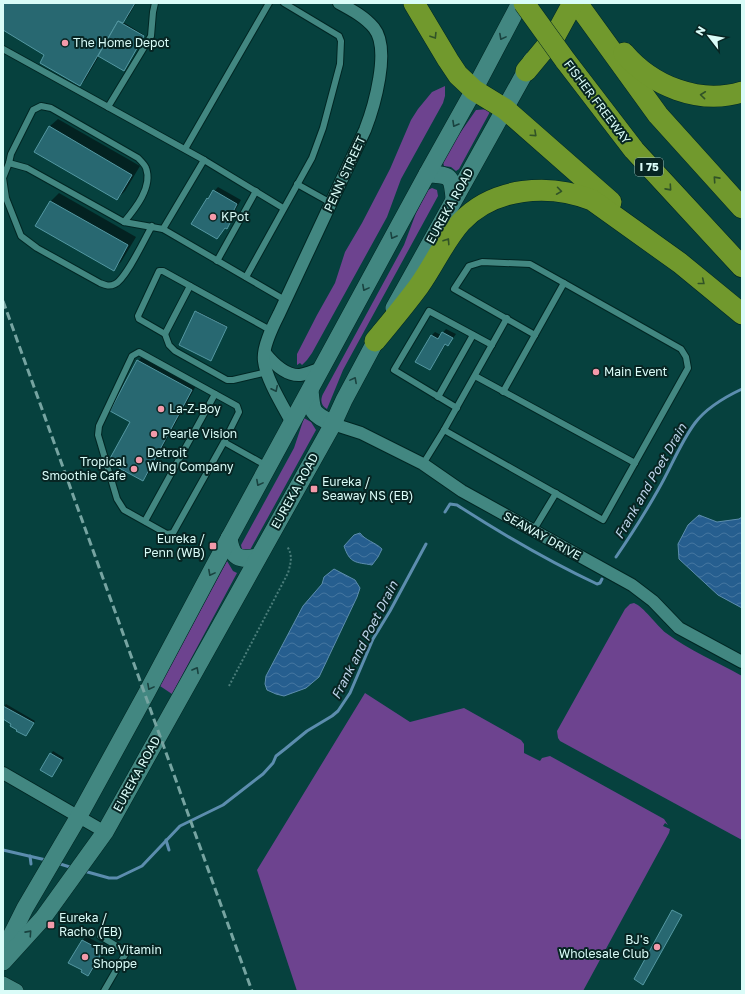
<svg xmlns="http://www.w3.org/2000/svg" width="745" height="994" viewBox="0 0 745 994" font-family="'Golos Text',sans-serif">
  <defs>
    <pattern id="water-waves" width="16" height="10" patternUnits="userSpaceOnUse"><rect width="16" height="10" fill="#265e8f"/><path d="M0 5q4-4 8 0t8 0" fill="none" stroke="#4576a0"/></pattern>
  </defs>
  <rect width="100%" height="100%" fill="#06413e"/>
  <g fill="#6d438f">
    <path d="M445,86V96L443,103L401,179L387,217L312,353L307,360L302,365L300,363L297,365V354L317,315L335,283L345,252L362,223L390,169L411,120L418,109L432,92Z"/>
    <path d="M489,109L491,110L459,169L456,171L451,167L444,166L443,162L458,136L476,110Z"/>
    <path d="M432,188L437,190L438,196L343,370L327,409C321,406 320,400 323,394L404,245L416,213L428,190Z"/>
    <path d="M304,418L311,422L316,430L250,550H242L241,545L294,448Z"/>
    <path d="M227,561L233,571L237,573L172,694L160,686Z"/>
    <path d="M634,603C644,607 656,625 666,633C689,650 717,662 742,676V840L560,741L558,738L557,731L625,609L630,604Z"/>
    <path d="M365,693L410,722L464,708L521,740L524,744V753L540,761L542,758L550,756L664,819L668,825L665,823L663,826L670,829L669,833L583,991H297L257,870Z"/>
  </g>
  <g fill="url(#water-waves)" stroke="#5c8dae">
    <path d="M699,515L717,522L739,519L742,517V608L718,595L679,559L678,544L688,525Z"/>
    <path d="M360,533C366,541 375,542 382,549L378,557L372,565C356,562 350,564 344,546L354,535Z"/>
    <path d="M334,569L355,580L360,588L357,597L319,677L306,688L284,696L276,694L267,690L265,684L266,676L303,606L322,584L324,577Z"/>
  </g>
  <g fill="#0007">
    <path d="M3,3H136L128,17L123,22L144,35L124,69L99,56L85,80L80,85L46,54L3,29Z"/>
    <path d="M58,119L140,166L125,191L117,199L50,126Z"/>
    <path d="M218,187L241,200L232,216L234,217L230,224L227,228L226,227L217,238L193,224L208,198Z"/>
    <path d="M59,193L136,237L121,262L113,270L37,226L51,201Z"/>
    <path d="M197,311L227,326L212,358L196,312Z"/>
    <path d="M446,329L456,334L448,345L446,344L433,365L429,369L431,336L435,332L441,335Z"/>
    <path d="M143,356L197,384L148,474L143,480L131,421L138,361Z"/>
    <path d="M6,704L35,721L26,735L3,717V708Z"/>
    <path d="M53,751L64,758L52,776L51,754Z"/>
    <path d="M86,936L106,947L92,971L88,974L83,970L70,963L83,940Z"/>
  </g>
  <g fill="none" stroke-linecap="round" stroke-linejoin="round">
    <g stroke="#5c8dae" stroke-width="3">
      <path d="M445,512L450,504L457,505C502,534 548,561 597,584L600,583L602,579"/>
      <path d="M616,557C631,535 645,513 658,490C671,468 680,443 695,423C707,407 725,397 742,389"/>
      <path d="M166,840L169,850"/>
      <path d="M3,850L46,860"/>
      <path d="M30,856L31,864"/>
      <path d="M57,863L73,868"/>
      <path d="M84,871L109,878H117L142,866L180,826L223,805L263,774L273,763L276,756L285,749L307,731L332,716L338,711L350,693L373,639L390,611L426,544"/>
    </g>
  </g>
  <g fill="#286871" stroke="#5498a2">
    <path d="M3,3H135L123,23L118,21L80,86L40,63L44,55L3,30Z"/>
    <path d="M118,21L144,36L124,71L98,56Z"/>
    <path d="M49,126L132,175L117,200L34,152Z"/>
    <path d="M213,190L237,204L229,220L231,221L227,229L225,228L217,239L191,224L207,198L208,199Z"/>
    <path d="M50,201L128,245L114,271L35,226Z"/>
    <path d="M195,311L227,327L211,361L179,345Z"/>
    <path d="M442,332L453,338L448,346L445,344L430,370L415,362L431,335L438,339Z"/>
    <path d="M137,360L192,390L143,481L108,462L130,422L110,411Z"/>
    <path d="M3,706L34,723L26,736L16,731L17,730L10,726L11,724L3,719Z"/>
    <path d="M50,753L62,760L52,777L40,770Z"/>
    <path d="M672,910L682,915L643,985L634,979Z"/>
    <path d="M82,940L103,951L88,976L81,972L82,970L68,963Z"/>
  </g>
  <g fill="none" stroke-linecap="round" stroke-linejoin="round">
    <g stroke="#002623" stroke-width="8">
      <g id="service">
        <path d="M155,3L153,12L151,36L108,107L204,160L163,229"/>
        <path d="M3,49L108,107"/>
        <path d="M185,149L269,3"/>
        <path d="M204,160L283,208"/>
        <path d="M9,163L11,154L33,110L41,106L51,108L138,158C141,161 145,165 146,168C153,187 135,209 124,222"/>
        <path d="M297,184L331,203"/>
        <path d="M152,226C145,238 126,279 115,284C109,287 105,285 100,283L37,248L21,236L6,198L3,178L9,163L27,168L124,222L163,229L285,300"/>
        <path d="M217,261L256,191"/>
        <path d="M246,277L312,158L323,128L340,64L341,41L339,36L284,3"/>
        <path d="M165,334L190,286"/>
        <path d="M535,335L454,289L469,266L482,262L530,264L564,283"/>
        <path d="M267,372L233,380H227L175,351L169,345L165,334L139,319L138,316L159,271H163L272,331"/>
        <path d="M475,376L635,463"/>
        <path d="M438,397L473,335"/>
        <path d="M457,408L394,370L429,311L492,345"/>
        <path d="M444,430L603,520L688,368L686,357L681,349L564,283L503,392"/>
        <path d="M224,442L173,533L167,534L124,510L117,499L98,435L99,426L132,356L139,352L237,406L239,412L224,442L267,466"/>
        <path d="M423,464L444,430L507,318"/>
        <path d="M145,521L215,394"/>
        <path d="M533,531L556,493"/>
        <path d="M100,936L125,951L126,953L104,991"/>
      </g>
    </g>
    <g stroke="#002623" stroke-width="14">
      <g id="minor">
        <path d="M265,353C273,363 286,376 300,375C307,374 315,370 322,368"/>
        <path d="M292,423C283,406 266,379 264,361C262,347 273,326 279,314L365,130C374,107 391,49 374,28C365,17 352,10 339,3"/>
        <path d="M333,424L361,433L423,464L462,491L632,585L653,601L679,628L742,662"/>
        <path d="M3,773L105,832"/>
      </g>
    </g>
    <g stroke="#002623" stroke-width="16">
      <path id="tertiary" d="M3,984L16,991"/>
    </g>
    <g stroke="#002623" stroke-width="18">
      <g id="secondary">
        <path d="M427,174C450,175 452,175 454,198"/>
        <path d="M394,308L532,60"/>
        <path d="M310,390C312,414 312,413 333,424"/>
        <path d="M229,538C232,559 239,560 258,557"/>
        <path d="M3,952L25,908L79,816L146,694L214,566L427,174L474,90L520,3"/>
        <path d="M3,962L43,918L105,832L333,424L344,400L381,331"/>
      </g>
    </g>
    <g stroke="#002623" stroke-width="22">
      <g id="motorway">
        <path d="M414,3L448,60L458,75L474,90L505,109L611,202"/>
        <path d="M577,3L658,115L742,208"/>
        <path d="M624,53C652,86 699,105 742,92"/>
        <path d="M565,60L634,150L742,267"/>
        <path d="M526,71L555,36L573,3"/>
        <path d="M375,341C390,323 405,305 419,286C434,265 444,241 461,222C494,187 549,183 592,200L680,263L742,314"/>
      </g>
    </g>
    <path stroke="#4b7e7b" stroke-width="2" stroke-dasharray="2 2" stroke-linecap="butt" d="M229,686L288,573C291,562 293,556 287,546"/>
    <use href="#service" stroke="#428781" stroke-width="6"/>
    <use href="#minor" stroke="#428781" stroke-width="12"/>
    <use href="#tertiary" stroke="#428781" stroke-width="15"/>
    <use href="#secondary" stroke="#428781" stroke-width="17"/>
    <use href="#motorway" stroke="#71992d" stroke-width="21"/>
    <path stroke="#76a4a1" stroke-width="3" stroke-dasharray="8 4" stroke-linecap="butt" d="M3,301L252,991"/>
    <g stroke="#002623" stroke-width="22" stroke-linecap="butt">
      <path id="motorway-bridge" d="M524,3L565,60"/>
    </g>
    <use href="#motorway-bridge" stroke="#71992d" stroke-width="21"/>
  </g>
  <defs><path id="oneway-chevron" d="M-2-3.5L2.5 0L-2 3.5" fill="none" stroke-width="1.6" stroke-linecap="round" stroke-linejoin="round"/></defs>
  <g stroke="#315327">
    <use href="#oneway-chevron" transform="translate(434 36) rotate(58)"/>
    <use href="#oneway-chevron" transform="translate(703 95) rotate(-174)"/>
    <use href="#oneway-chevron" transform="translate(534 134) rotate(42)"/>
    <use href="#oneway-chevron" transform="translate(716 179) rotate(-132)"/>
    <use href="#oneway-chevron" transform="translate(669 188) rotate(48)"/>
    <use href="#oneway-chevron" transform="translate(559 191) rotate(8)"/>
    <use href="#oneway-chevron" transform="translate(447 241) rotate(-57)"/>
    <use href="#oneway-chevron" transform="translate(702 282) rotate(39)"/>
  </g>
  <g stroke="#19423f">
    <use href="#oneway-chevron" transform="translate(502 37) rotate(118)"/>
    <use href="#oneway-chevron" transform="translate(455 124) rotate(120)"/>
    <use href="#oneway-chevron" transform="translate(393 236) rotate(119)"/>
    <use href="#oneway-chevron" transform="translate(365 288) rotate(118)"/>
    <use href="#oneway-chevron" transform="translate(354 380) rotate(-62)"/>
    <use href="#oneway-chevron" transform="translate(275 389) rotate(64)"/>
    <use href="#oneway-chevron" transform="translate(259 483) rotate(118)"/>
    <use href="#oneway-chevron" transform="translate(211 573) rotate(118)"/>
    <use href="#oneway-chevron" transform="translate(196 670) rotate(-61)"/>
    <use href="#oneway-chevron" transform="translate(150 687) rotate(118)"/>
    <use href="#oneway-chevron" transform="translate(29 933) rotate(-48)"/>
  </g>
  <g fill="#f39aaa" stroke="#072523" stroke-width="1.5">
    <circle cx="65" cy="43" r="4"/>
    <circle cx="213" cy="217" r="4"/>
    <circle cx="596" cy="372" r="4"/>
    <circle cx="161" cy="409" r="4"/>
    <circle cx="154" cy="434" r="4"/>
    <circle cx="139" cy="460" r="4"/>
    <circle cx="134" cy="469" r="4"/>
    <rect x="310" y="485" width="8" height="8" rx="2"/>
    <rect x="209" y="542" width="8" height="8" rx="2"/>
    <rect x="47" y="921" width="8" height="8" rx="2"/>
    <circle cx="657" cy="947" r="4"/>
    <circle cx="85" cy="957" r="4"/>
  </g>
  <g text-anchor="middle" stroke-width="4" stroke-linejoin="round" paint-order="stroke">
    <rect fill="#072523" stroke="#9bbcb8" stroke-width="1" x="635" y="158" width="28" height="18" rx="3"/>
    <g font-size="11" font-weight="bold" fill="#dafcf8">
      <text x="649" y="171">I 75</text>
    </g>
    <g font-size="12" fill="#dafcf8" stroke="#072523" text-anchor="start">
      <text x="73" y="47">The Home Depot</text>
      <text x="221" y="221">KPot</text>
      <text x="604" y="376">Main Event</text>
      <text x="169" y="413">La-Z-Boy</text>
      <text x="162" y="438">Pearle Vision</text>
      <text x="147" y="457">Detroit<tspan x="147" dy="14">Wing Company</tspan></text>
      <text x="126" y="466" text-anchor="end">Tropical<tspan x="126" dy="14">Smoothie Cafe</tspan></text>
      <text x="322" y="486">Eureka /<tspan x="322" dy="14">Seaway NS (EB)</tspan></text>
      <text x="205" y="543" text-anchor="end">Eureka /<tspan x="205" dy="14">Penn (WB)</tspan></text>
      <text x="59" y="922">Eureka /<tspan x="59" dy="14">Racho (EB)</tspan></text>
      <text x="649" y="944" text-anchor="end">BJ's<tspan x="649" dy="14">Wholesale Club</tspan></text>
      <text x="93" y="954">The Vitamin<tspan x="93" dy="14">Shoppe</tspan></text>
    </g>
    <g font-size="12" fill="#dafcf8" stroke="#072523">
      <text transform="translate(597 102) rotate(53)" y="4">FISHER FREEWAY</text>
      <text transform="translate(345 174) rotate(-65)" y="4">PENN STREET</text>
      <text transform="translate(450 206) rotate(-61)" y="4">EUREKA ROAD</text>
      <text transform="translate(295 491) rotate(-61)" y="4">EUREKA ROAD</text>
      <text transform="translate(542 536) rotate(29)" y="4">SEAWAY DRIVE</text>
      <text transform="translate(137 774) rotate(-61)" y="4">EUREKA ROAD</text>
    </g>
    <g font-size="13" font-style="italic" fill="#bdd3e9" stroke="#072523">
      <text transform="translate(650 481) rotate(-60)" y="5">Frank and Poet Drain</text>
      <text transform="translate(364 640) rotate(-63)" y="5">Frank and Poet Drain</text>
    </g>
  </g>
  <rect width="745" height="994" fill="none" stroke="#dafcf8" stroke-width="8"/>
  <g transform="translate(709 36) rotate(301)" stroke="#072523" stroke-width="3" paint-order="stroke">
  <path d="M0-3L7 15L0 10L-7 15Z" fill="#dafcf8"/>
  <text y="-6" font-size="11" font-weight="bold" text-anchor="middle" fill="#dafcf8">N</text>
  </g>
</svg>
